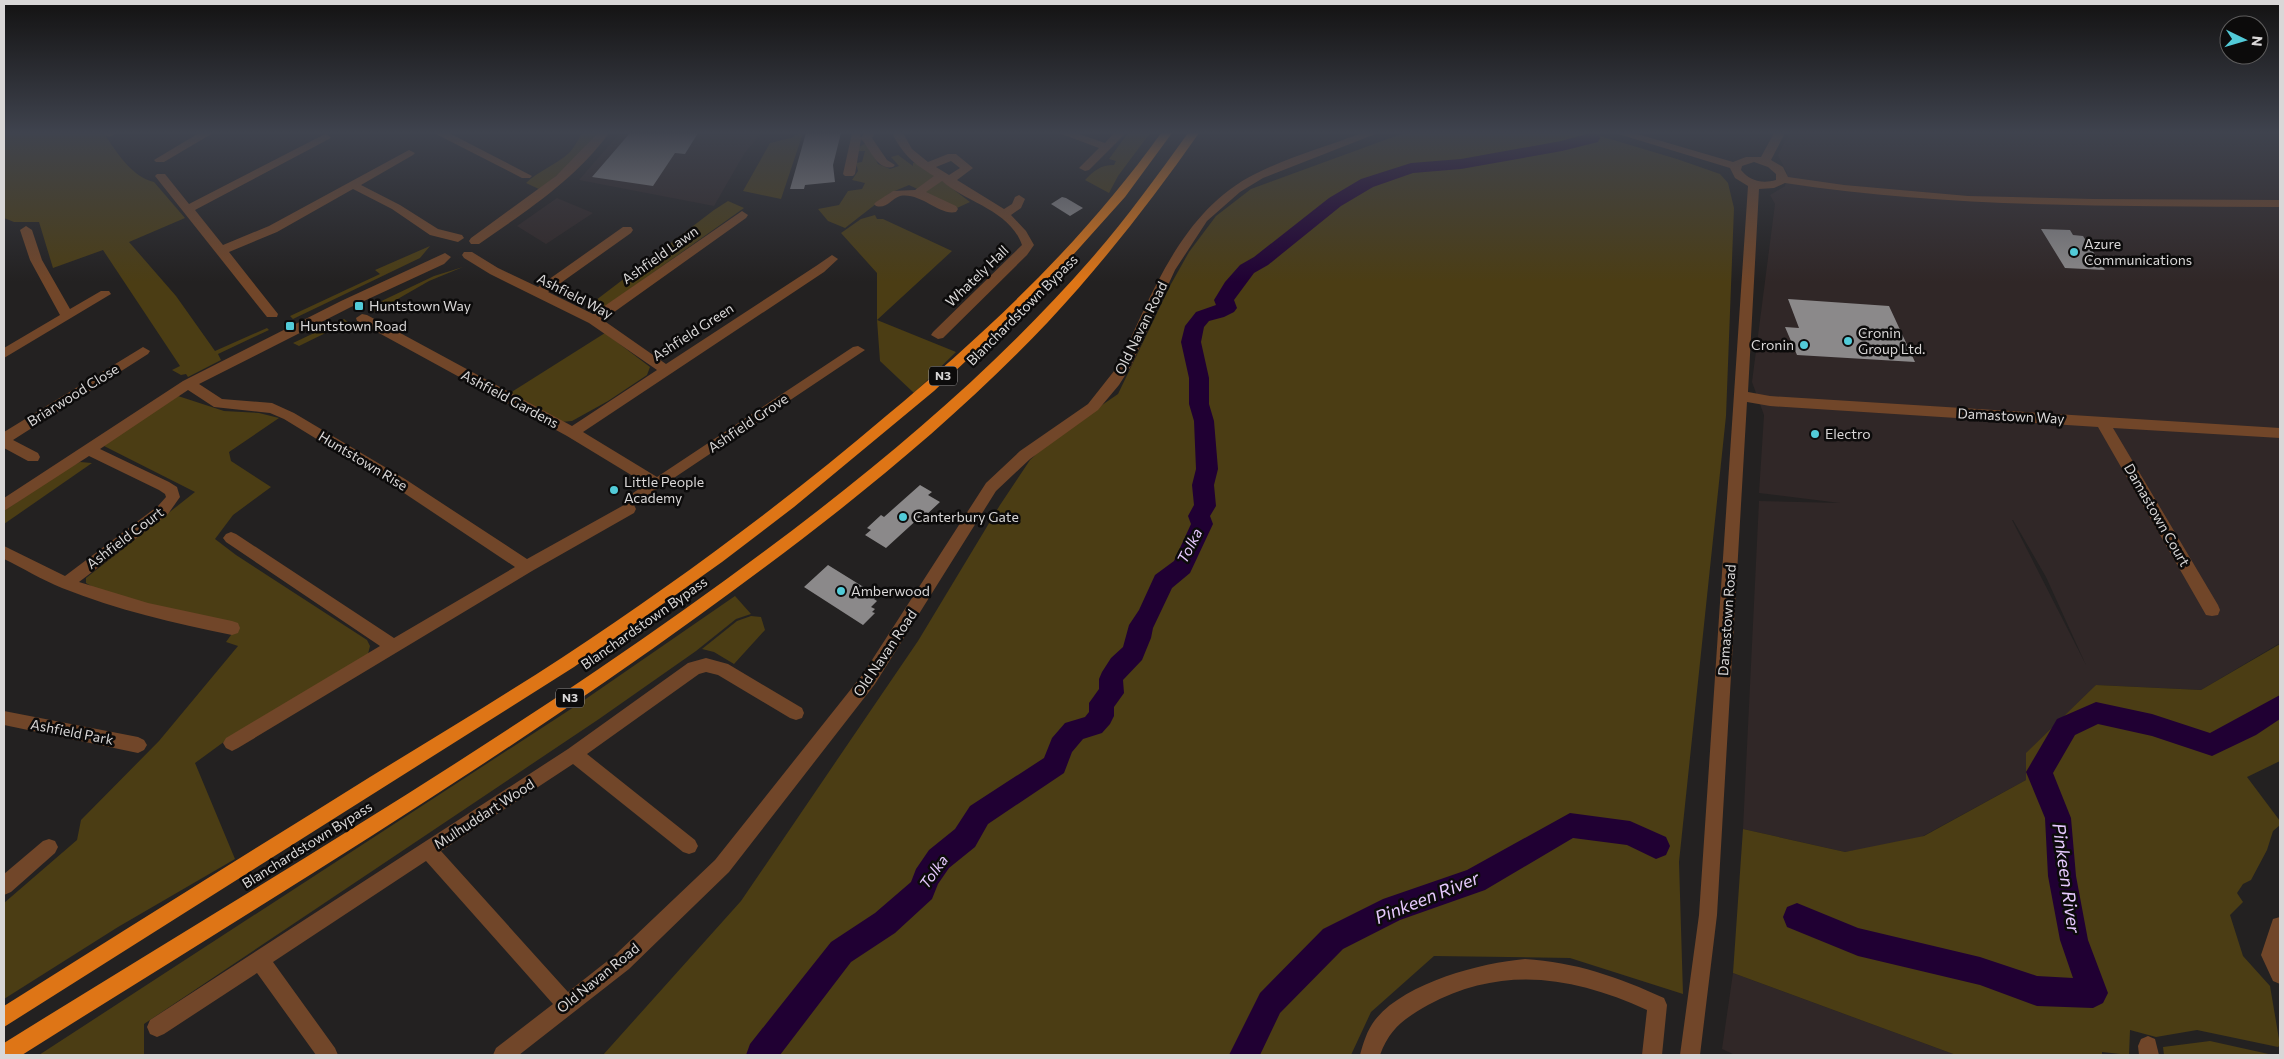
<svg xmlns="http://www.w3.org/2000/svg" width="2284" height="1059" viewBox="0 0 2284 1059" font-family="Commissioner,sans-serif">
  <rect width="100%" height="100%" fill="#232121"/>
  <g fill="#302727" fill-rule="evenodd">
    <path d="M620,133H761L744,154L714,206L579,180Z"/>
    <path d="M1789,133H2280V643L2201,690L2096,685L2026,780L1914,841L1845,852L1743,829L1759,501L1840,503L1759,493L1764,415L1752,382L1775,204L1770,195L1785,186L1787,173L1778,155ZM2013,520L2046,577L2086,665L2012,520Z"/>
    <path d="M557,198L593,213L546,244L517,226Z"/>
    <path d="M1733,973L1956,1055H1735L1722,1049Z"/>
  </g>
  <g fill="#4b3d14">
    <path d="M4,133H104C116,152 132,177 154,182L185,218L129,242L176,296L215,351L267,328L269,330L218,354L221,360L188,377L186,374L181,375L172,370L180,366L103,250L53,268L39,222H14L4,218Z"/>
    <path d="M582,133H598L574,159L541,190L526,183C538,171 556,165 569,153C574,148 578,140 582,133Z"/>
    <path d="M799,133H803L781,199L743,191L770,143L791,138Z"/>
    <path d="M1128,133H1150L1118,176L1109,193L1085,180C1094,171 1100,165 1114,165L1116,161L1109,159Z"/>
    <path d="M1404,133H1590L1677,159L1720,174L1728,183L1734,208L1726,416L1679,862L1683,994L1570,958L1434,956L1371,1012L1351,1055H603L741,901L918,641L1000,505L1030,460L1050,441L1118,394L1171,284L1189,252L1216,216L1251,189Z"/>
    <path d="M864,144L868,145L878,164L890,169L899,166L891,157L898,155L913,166V163L917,162L970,202L957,208L909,185L890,193L845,228L828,221L818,209L839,205L848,191L862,189L865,183L852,180L858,171L856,163L862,162L865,151H857L859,147Z"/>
    <path d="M728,201L744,208L599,311L587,307L714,210Z"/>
    <path d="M875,215L877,219H883L952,251L877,320L956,352L914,393L880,361L877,320V273L841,233L861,219Z"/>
    <path d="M430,246L420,258L293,319L290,316L380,274L375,270Z"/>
    <path d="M463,267L429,281L375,312L369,307L434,276Z"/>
    <path d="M344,319L348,322L299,346L293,343Z"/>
    <path d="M605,333L650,367L647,375L608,401L572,421L560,422L510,393Z"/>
    <path d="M178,396L224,411L259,413L279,418L229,452L231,461L271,487L233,515L215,539L236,555L367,640L370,646L368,654L236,733L195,763L235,859L118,927L4,999V903L77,840L81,820L159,741L238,646L226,642L236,628L98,590L86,583V578L195,492L104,446L106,442Z"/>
    <path d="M80,462L92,463L4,524V511L65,469Z"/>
    <path d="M735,596L751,614L736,619L696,651L599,719L144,1024V1055H39L577,705Z"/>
    <path d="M751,616L761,617L765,630L734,664L714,652L702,649L737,621Z"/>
    <path d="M2280,644V761L2247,777L2280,821V825L2273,831L2267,850L2251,880L2243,884L2237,893L2243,902L2230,915L2243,956L2270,986L2280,1045L2278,1047L2197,1030L2156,1037L2130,1030L2129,1055L2102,1052V1055H1956L1733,973L1743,829L1845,852L1924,836L2026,780V753L2096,685L2201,690Z"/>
    <path d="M2210,1041L2273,1055H2164L2163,1047Z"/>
  </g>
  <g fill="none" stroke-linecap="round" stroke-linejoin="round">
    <g fill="#200033" fill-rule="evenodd">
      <path d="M1590,133L1598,134L1600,138L1598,142L1562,151L1461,169L1413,173L1373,187L1341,206L1268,265L1254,273L1234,300L1237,308L1234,312L1224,317L1209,321L1204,327L1201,342L1209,378V404L1214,421L1218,469L1214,485L1216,506L1210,516L1213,524L1190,573L1172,588L1153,628L1151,638L1142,660L1123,680L1124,693L1114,707V716L1110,724L1102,733L1083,739L1072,752L1064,773L988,824L975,847L949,868L938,884L932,899L895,933L851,962L780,1055H746L750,1044L831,942L875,913L911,882L916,869L929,850L955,829L970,806L1044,758L1052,738L1065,723L1085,717L1089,712V703L1099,689V679L1102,672L1111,658L1123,647L1129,625L1139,610L1155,575L1174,561L1191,524L1188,516L1194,505L1192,485L1196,469L1194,421L1189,404V378L1181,342L1185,326L1196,312L1216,305L1214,300L1225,282L1240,265L1254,257L1329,198L1361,179L1411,163L1461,159L1561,141Z"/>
      <path d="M2280,695V719L2256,735L2212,756L2152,736L2098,724L2075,735L2053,773L2071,818L2076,876L2088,940L2108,993L2103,1003L2093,1008L2037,1006L1980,985L1858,956L1787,927L1783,917L1787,907L1797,903L1858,928L1980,957L2037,976L2073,978L2060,940L2048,876L2045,818L2026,772L2057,719L2096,702L2152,714L2210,733Z"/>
      <path d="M1570,813L1630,821L1666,837L1670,846L1666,855L1656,859L1627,845L1573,838L1485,890L1400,920L1343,949L1280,1013L1260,1055H1229L1260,993L1323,929L1383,899L1467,870Z"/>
    </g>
  </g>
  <g fill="#8b898a">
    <path d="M630,133H698L685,154L675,153L653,186L592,177Z"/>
    <path d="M806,133H841L833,165L835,182L805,185L804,189H790Z"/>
    <path d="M1062,197L1066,198L1083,208L1070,216L1051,204Z"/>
    <path d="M2041,229L2070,230L2073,235L2083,236L2105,270L2065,268Z"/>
    <path d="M1788,299L1889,306L1915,362L1797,355L1785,327L1799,328Z"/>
    <path d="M920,485L932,492L928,495L940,502L924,517L921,516L886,548L865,535L871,530L867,528L881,515L884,517Z"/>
    <path d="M828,565L878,596L874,599L877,601L871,607L875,609L872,612L875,613L863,625L804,587Z"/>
  </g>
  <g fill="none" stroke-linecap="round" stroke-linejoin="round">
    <g fill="#714629" fill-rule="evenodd">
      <path d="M103,133H115V134L109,137Z"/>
      <path d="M199,133H213L164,162H156L154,160Z"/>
      <path d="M434,133H449L532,176L530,178H522Z"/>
      <path d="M598,133H609C575,180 526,211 479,244H471L469,241L471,238L556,176Z"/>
      <path d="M852,133H860L861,138L864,133H875L872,138L887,160L895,165L893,167C877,171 870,148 861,139L855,174L853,176H845L843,174Z"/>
      <path d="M892,133H903L912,149L928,162L948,154H956L973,168L957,180L1004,209L1012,204L1015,197L1019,195L1025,199L1021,208L1011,215L1026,231L1034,245L1027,255L943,338L938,339L931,335L933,332L1022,245C1010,210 965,202 942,181L926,192L956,206L958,209L956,212C939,216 921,192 900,196C891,199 887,209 876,206L874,204L876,202L893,191L915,190L934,176C913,163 904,156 892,133ZM951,161L960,168L949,175L936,167Z"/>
      <path d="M1059,133H1076L1105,143L1114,133H1126L1089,170L1085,171L1079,168L1099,148Z"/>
      <path d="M1362,133H1378L1263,178L1240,192L1207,221L1175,270L1131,366L1119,385L1098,410L1030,459L996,491L875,684L729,872L629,969L519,1055H493L496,1048L553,1004L426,861L273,962L335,1048L338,1055H316L257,973L164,1034L157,1037L150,1034L147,1027L150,1020L568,749L688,663L706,658L728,664L802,708L804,713L802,718L796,720L790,718L718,675L706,672L699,674L587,754L695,840L698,846L695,852L689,854L683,852L573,764L441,851L568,992L615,955L715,860L863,674L986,483L1020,451L1088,404L1118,366C1151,296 1181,211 1255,174C1286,158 1328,146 1362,133Z"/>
      <path d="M1615,133H1634L1733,162L1746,157H1761L1774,133H1785L1771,160L1783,167L1788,177L1844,185L1968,196L2093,199L2280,200V207C2114,206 1949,208 1785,183L1774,188L1759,189L1748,392L1770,396L2280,428V438L2113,428L2218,605L2220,610L2218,615L2212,616L2206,615L2098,427L1770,406L1747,402L1717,915L1700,1055H1680L1699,915L1748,186L1735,178L1730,168ZM1754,162L1768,167L1776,174V180C1762,184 1750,181 1741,170L1742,166Z"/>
      <path d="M325,134L331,137L329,139L195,210L223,245L269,226L409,150L415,153L413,155L361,185L400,205L438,229L462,235L464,238L458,242L430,235L392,209L353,189L277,232L229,252L278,314L277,317H267L155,176L157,174H165L189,204Z"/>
      <path d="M742,211L748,215L746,218L603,320L666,364L816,266L832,255L838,259L824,272L583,432L657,477L853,347L858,346L865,350L638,502L633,501L631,497L633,493L646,484L567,436L357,321L356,318L362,314L367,315L572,426L657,370L589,323L490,274L464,258L462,255L464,252H472L498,268L538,287L623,227H631L633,230L631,233L548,292L593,314Z"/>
      <path d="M26,226L32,230L42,260L70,309L101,291H109L111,294L4,358V348L60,315L30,260L20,230Z"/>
      <path d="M445,253L451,257L444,264L351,307L199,384L222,399L272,403L294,413L405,479L527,559L624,505L629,503L634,505L636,509L634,513L532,571L238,748L232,751L226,748L223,743L226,738L380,646L226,542L223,538L226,534L231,532L236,534L394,638L515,567L395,487L284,419L270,413L214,407L188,390L100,449L169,482L177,487L180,497L168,514L79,582L148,603L232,621L238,623L240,628L238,633L232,635C174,623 117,610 62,588C42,580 23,568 4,559V546L65,576L158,506L166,497L165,494L159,490L89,456L4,511V498L183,381L341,301Z"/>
      <path d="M143,347L150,351L148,354L13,440L38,453L40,457L38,461H28L4,448V432Z"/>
      <path d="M4,711L138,737L144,740L147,745L144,750L138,753L4,725Z"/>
      <path d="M49,839L55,841L58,847L55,853L11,892L4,895V874L43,841Z"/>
      <path d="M2280,917V984L2273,981L2261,955L2273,919Z"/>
      <path d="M1525,959C1575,962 1618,977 1664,998L1667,1005L1662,1055H1642L1647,1010C1573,976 1502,965 1428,1005C1404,1019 1390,1028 1380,1055H1360C1363,1044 1367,1030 1375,1020C1404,983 1480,963 1525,959Z"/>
      <path d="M2148,1036L2155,1039L2159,1055H2139L2138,1046L2141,1039Z"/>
    </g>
    <g fill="#de7516" fill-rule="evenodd">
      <path d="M1161,133H1172L1125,197L1064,265L1000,329L934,391L794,507L722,562L574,667L4,1027V1006C126,929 248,853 370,777C435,737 500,698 563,657C675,583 784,503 886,416C987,332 1084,241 1161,133Z"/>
      <path d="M1188,133H1199C1152,200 1103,263 1048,322C944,432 823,526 701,614C482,773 250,911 22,1055H4V1043C232,901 466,765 685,609C831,505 973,394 1091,259C1126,219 1157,176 1188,133Z"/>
    </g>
  </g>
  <linearGradient id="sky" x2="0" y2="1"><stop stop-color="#131212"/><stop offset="0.47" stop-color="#3f434e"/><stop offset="1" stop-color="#3f434e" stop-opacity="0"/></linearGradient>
  <rect width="2284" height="282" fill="url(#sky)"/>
  <g fill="#52cbd8" stroke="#0c0b0b" stroke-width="2">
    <circle cx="2074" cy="252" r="5"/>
    <rect x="354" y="301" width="10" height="10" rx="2.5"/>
    <rect x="285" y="321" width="10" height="10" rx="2.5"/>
    <circle cx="1848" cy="341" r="5"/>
    <circle cx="1804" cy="345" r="5"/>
    <circle cx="1815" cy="434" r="5"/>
    <circle cx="614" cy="490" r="5"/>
    <circle cx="903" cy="517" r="5"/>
    <circle cx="841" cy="591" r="5"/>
  </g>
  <g text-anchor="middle" stroke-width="5" stroke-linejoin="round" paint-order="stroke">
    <g fill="#0c0b0b" stroke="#9c9a9a" stroke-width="1">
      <rect x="929" y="366.5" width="28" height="19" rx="4"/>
      <rect x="556" y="688.5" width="28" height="19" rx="4"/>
    </g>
    <g font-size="12" font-weight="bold" fill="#d9d7d7">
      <text x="943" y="380">N3</text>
      <text x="570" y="702">N3</text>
    </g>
    <g font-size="14" fill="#d9d7d7" stroke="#0c0b0b" text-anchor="start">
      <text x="2084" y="249">Azure<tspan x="2084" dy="16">Communications</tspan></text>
      <text x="369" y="311">Huntstown Way</text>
      <text x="300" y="331">Huntstown Road</text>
      <text x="1858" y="338">Cronin<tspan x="1858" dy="16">Group Ltd.</tspan></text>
      <text x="1794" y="350" text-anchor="end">Cronin</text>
      <text x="1825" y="439">Electro</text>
      <text x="624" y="487">Little People<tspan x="624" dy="16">Academy</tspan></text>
      <text x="913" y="522">Canterbury Gate</text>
      <text x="851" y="596">Amberwood</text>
    </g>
    <g font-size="14" fill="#d9d7d7" stroke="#0c0b0b">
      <text transform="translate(660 255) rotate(-35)" y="5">Ashfield Lawn</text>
      <text transform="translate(977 276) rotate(-44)" y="5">Whately Hall</text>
      <text transform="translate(575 296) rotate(27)" y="5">Ashfield Way</text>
      <text transform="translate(1022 310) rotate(-45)" y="5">Blanchardstown Bypass</text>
      <text transform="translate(1141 328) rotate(-64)" y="5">Old Navan Road</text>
      <text transform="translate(693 332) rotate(-33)" y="5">Ashfield Green</text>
      <text transform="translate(73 395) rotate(-32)" y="5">Briarwood Close</text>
      <text transform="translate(510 399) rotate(28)" y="5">Ashfield Gardens</text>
      <text transform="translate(2011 416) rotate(3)" y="5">Damastown Way</text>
      <text transform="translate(748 423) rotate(-34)" y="5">Ashfield Grove</text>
      <text transform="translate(363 461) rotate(31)" y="5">Huntstown Rise</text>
      <text transform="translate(2157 515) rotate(60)" y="5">Damastown Court</text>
      <text transform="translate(125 538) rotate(-37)" y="5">Ashfield Court</text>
      <text transform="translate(1727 620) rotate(-86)" y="5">Damastown Road</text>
      <text transform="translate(644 623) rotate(-35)" y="5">Blanchardstown Bypass</text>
      <text transform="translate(885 653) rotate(-56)" y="5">Old Navan Road</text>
      <text transform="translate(72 732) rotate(11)" y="5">Ashfield Park</text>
      <text transform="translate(484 814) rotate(-33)" y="5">Mulhuddart Wood</text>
      <text transform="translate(307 845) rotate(-32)" y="5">Blanchardstown Bypass</text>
      <text transform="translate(598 978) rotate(-39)" y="5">Old Navan Road</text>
    </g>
    <g font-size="15" font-style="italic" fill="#e6c9fe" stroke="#0c0b0b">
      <text transform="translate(1190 546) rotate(-63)" y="5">Tolka</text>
      <text transform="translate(934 872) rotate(-54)" y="5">Tolka</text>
    </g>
    <g font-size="18" font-style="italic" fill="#e6c9fe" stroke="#0c0b0b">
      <text transform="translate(2066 878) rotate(82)" y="6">Pinkeen River</text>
      <text transform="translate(1427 898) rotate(-22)" y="6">Pinkeen River</text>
    </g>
  </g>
  <rect width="2284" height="1059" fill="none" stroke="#d9d7d7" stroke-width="10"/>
  <g transform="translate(2244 40) rotate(95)"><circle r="24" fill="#0c0b0b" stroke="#5e5d5d"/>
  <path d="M0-4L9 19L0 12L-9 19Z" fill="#52cbd8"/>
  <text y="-8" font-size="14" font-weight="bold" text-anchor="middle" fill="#d9d7d7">N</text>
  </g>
</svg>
